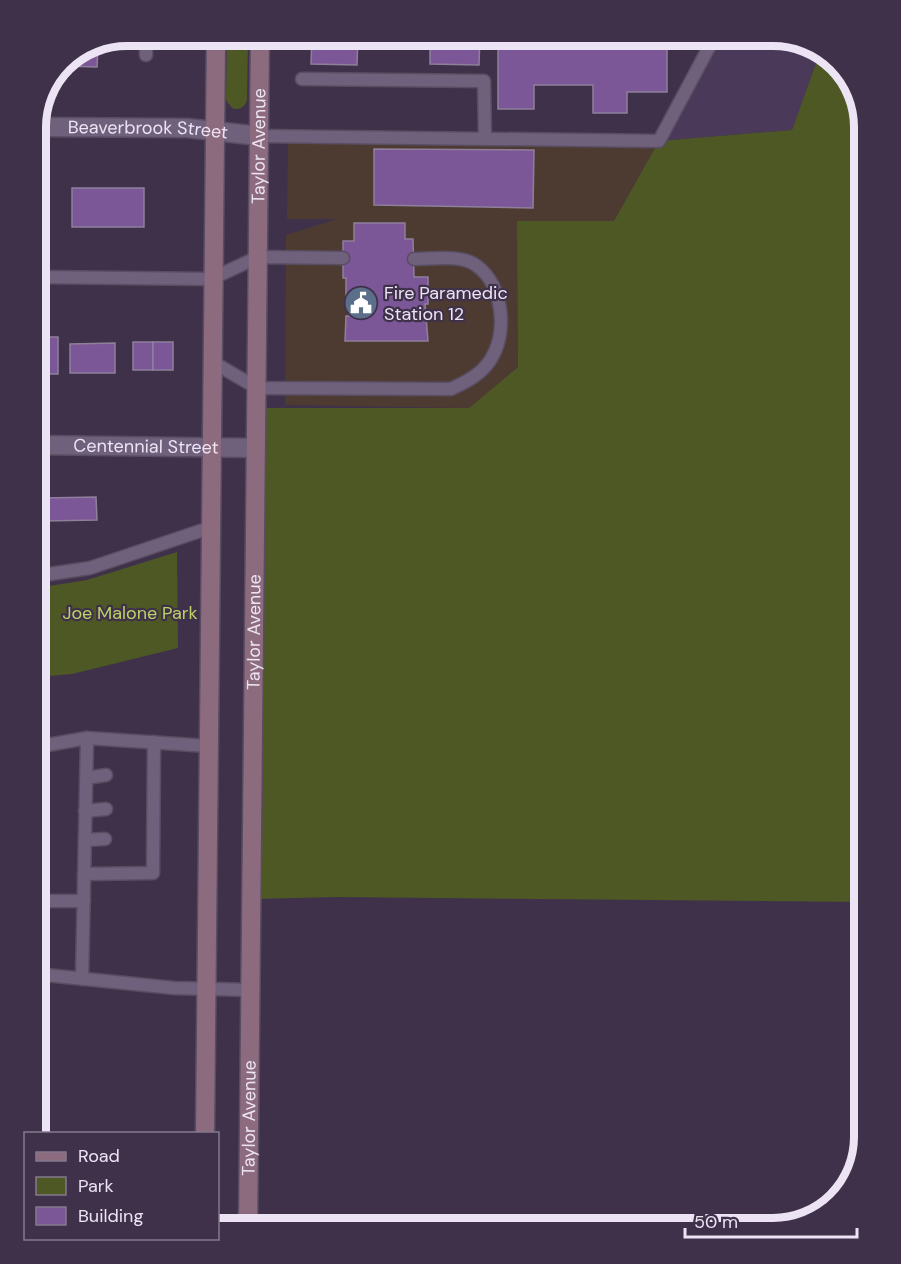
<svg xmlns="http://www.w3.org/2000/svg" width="901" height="1264" viewBox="0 0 901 1264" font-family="'DM Sans',sans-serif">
  <rect width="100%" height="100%" fill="#3f314a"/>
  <path fill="#4d3b31" d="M288,137L659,141L614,221H517L518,367L469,408L285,405L286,235L337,219H287Z"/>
  <path fill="#4a3958" d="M715,36H779L821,49L792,130L659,141Z"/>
  <g fill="#4e5825">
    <path d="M227,36H248L247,100C245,107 239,111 232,108L226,100Z"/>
    <path d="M821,49L853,81L865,127V902L336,897L252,899L256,408H469L518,367L517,221H614L659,141L792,130Z"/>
    <path d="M177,552L178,648L72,674L36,677V588L87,580Z"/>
  </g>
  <g fill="#7c5797" stroke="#8f7f9c" stroke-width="1.5">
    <path d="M312,36H358L357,65L311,64Z"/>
    <path d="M430,36H480L479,65L430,64Z"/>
    <path d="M498,45L667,46V92H627V113H593V85H534V109H498Z"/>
    <path d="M98,47L97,67L63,66L67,59Z"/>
    <path d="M374,149L534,150L533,208L374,205Z"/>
    <rect x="72" y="188" width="72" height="39"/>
    <path d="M354,223H405V239H413L414,277H428V304H425L428,341H345L346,316H350V303H346V278H343V241H354Z"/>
    <rect x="36" y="337" width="22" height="37"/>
    <rect x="133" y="342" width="20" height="28"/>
    <rect x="153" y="342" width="20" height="28"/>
    <path d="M115,343V373H70V344Z"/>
    <path d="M96,497L97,520L43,521L42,498Z"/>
  </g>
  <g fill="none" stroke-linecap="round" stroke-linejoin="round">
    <g stroke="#594d62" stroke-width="15">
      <g id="lane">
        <path d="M146,55V36"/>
        <path d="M302,79L484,81L485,139"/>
        <path d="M259,136L659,141L715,36"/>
        <path d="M36,277L211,279L258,257L343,258"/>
        <path d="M211,361L257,388L451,389C466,382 482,374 491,359C508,332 503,285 477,266C462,254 432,259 414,259"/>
        <path d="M36,576L90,568L209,528"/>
        <path d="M36,747L87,738L208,746"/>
        <path d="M86,778L106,775"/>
        <path d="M85,811L106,809"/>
        <path d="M85,840L105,839"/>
        <path d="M84,874L153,873L154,742"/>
        <path d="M36,901H84"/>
        <path d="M36,974L174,988L251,990"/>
        <path d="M82,979L87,738"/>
      </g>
    </g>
    <g stroke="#594d62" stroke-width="21">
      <g id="street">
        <path id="s1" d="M36,127L187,128L259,136"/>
        <path id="s2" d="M36,445L256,448"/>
      </g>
    </g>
    <g stroke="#594d62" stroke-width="21">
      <g id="secondary">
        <path d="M205,1134L216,36"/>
        <path id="s3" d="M248,1228L260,36"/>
      </g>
    </g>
    <use href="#lane" stroke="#6f607c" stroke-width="12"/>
    <use href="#street" stroke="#6f607c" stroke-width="18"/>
    <use href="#secondary" stroke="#8d6b7e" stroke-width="18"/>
  </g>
  <defs>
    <g id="civic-disc" transform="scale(1.725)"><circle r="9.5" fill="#5c6f8a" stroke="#3f314a"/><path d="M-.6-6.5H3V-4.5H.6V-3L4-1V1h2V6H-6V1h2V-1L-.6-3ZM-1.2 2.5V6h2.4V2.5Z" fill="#fff"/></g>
  </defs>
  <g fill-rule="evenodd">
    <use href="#civic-disc" x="361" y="303"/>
  </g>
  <g text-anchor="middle" stroke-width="4.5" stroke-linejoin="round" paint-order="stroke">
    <g font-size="18" fill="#ece4f4" stroke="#3f314a">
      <text dy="6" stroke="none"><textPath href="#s1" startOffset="112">Beaverbrook Street</textPath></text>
      <text dy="6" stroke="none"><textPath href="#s3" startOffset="1082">Taylor Avenue</textPath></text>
      <text dy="6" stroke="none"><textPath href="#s2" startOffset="110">Centennial Street</textPath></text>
      <text dy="6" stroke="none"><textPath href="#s3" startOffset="596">Taylor Avenue</textPath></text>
      <text dy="6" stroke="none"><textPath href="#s3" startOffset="110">Taylor Avenue</textPath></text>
    </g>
    <g font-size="18" fill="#ece4f4" stroke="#3f314a" text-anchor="start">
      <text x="384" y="299">Fire Paramedic<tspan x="384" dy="21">Station 12</tspan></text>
    </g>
    <g font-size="18" fill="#bcd266" stroke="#3f314a">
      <text x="130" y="619">Joe Malone Park</text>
    </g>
  </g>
  <path d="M0 0H901V1264H0ZM127 46H773A81 81 0 0 1 854 127V1137A81 81 0 0 1 773 1218H127A81 81 0 0 1 46 1137V127A81 81 0 0 1 127 46Z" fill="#3f314a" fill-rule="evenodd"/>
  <path fill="none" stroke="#ece4f4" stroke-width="8" d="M127 46H773A81 81 0 0 1 854 127V1137A81 81 0 0 1 773 1218H127A81 81 0 0 1 46 1137V127A81 81 0 0 1 127 46Z"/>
  <rect x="24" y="1132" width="195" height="108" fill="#3f314a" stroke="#84798e" stroke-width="1.5"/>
  <rect x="36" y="1152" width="30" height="9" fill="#8d6b7e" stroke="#84798e" stroke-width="1.5"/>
  <text x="78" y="1162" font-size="18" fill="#ece4f4">Road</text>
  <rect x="36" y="1177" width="30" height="18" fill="#4e5825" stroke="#84798e" stroke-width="1.5"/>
  <text x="78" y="1192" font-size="18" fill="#ece4f4">Park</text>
  <rect x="36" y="1207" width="30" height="18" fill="#7c5797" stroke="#84798e" stroke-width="1.5"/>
  <text x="78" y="1222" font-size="18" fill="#ece4f4">Building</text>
  <path d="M685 1228v9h172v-9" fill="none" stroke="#ece4f4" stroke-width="3"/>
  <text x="694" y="1228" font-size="18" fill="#ece4f4" stroke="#3f314a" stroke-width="4.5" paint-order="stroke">50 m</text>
</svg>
